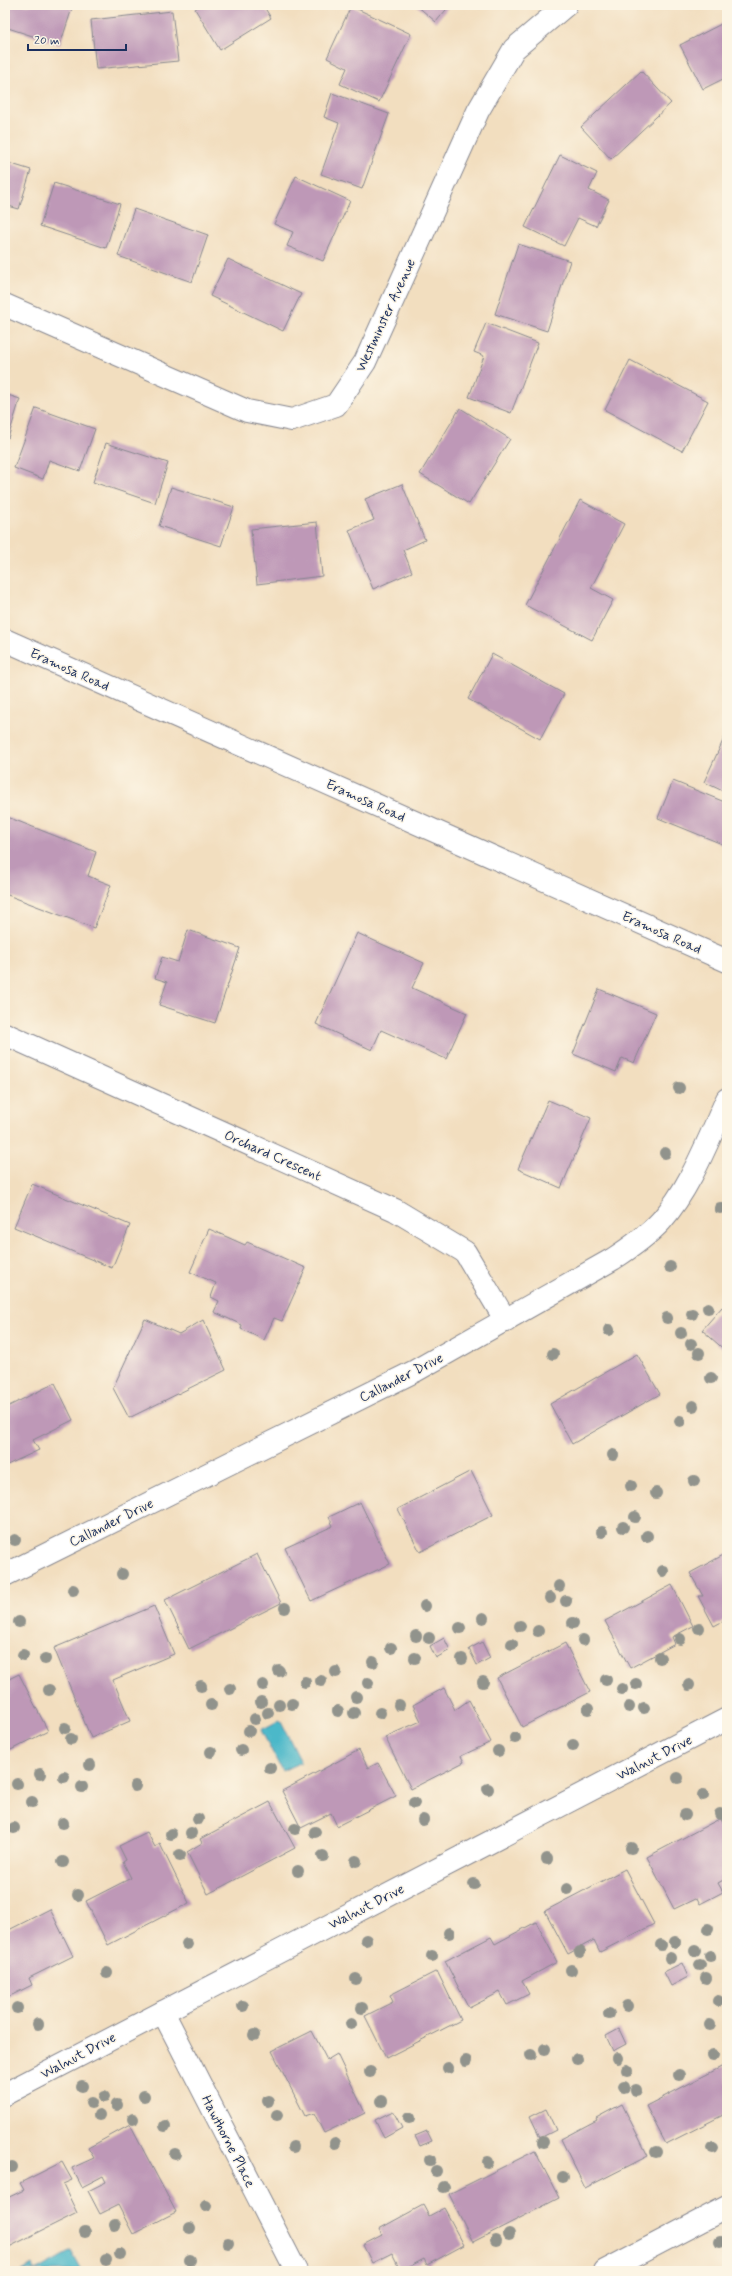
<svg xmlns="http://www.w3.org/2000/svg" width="732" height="2276" viewBox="0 0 732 2276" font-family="Mynerve,sans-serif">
  <rect width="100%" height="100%" fill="#fcf5e5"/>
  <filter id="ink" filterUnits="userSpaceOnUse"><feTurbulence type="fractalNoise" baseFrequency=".025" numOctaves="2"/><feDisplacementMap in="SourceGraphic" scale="8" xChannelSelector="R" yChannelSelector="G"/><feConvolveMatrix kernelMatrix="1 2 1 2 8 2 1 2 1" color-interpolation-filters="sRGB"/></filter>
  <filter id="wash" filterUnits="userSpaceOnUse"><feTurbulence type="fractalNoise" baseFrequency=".012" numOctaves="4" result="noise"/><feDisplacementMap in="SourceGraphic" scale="16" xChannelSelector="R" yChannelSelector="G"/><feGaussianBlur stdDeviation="0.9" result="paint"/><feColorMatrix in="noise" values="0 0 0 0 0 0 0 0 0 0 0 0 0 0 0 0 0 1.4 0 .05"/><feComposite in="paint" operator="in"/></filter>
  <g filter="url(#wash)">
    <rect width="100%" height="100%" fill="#f2debf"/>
    <g fill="#4cb8c9" stroke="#347494">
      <path d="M280,1720L301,1762L282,1771L261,1730Z"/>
      <path d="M71,2251L82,2271H22L32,2265L35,2271Z"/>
    </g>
    <g id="blocks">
      <g fill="#be98b7">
        <path d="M5,5H73L60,45L5,27Z"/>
        <path d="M201,5H263L271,18L220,50L195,9Z"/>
        <path d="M416,5H450L436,22Z"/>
        <path d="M351,6L411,34L379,102L340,84L347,68L327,58Z"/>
        <path d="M172,11L178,61L96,69L91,20Z"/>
        <path d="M727,21V77L703,89L680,45Z"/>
        <path d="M641,71L671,103L611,159L581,127Z"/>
        <path d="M332,93L389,114L362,189L321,174L339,123L324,117Z"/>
        <path d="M560,155L597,173L589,190L609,200L596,226L578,218L564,246L525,227Z"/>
        <path d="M5,162L31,170L19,209L5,205Z"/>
        <path d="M296,176L350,201L323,261L287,246L293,232L274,224Z"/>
        <path d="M54,183L120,204L106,248L40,226Z"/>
        <path d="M134,209L208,235L192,282L118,256Z"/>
        <path d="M518,244L570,261L547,331L495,314Z"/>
        <path d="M228,259L301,294L283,331L210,296Z"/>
        <path d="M486,323L538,343L511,413L469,397L484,356L474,352Z"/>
        <path d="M630,360L708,401L682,451L605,410Z"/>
        <path d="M5,394L20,399L8,438L5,437Z"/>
        <path d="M36,408L95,429L80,471L49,460L43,479L14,468Z"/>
        <path d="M460,408L510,439L469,504L420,474Z"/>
        <path d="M106,443L168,463L155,503L93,482Z"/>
        <path d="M402,484L425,540L403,550L412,572L373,589L349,530L374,520L365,499Z"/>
        <path d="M171,487L234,507L221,546L159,526Z"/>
        <path d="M580,500L624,524L591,588L613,600L592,640L525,605Z"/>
        <path d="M317,522L322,576L257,584L251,529Z"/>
        <path d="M492,654L564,694L540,739L468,699Z"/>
        <path d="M727,732V793L704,782Z"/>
        <path d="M673,781L727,803V846L658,818Z"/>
        <path d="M5,816L96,852L88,876L111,885L94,928L5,894Z"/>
        <path d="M188,930L240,948L215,1023L159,1005L167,982L155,978L162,957L178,962Z"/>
        <path d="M357,933L424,963L412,988L467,1013L446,1059L381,1030L372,1050L316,1024Z"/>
        <path d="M599,989L656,1013L634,1063L622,1058L616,1072L573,1054Z"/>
        <path d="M548,1100L591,1118L561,1188L518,1169Z"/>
        <path d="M32,1184L130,1225L112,1268L14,1227Z"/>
        <path d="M209,1229L245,1245L247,1242L306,1268L282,1321L274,1318L264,1340L241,1329L242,1325L214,1312L219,1301L211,1297L216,1283L190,1272Z"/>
        <path d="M727,1306V1352L702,1330L722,1307L724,1309Z"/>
        <path d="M145,1319L179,1334L203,1320L226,1370L129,1418L113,1388Z"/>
        <path d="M637,1354L660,1394L572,1444L550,1404Z"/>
        <path d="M55,1383L73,1420L33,1440L39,1450L5,1466V1408Z"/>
        <path d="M471,1471L493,1515L420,1552L398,1509Z"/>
        <path d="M360,1502L390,1564L311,1601L285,1548L333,1526L329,1517Z"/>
        <path d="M727,1553V1619L714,1626L698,1596H703L690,1573Z"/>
        <path d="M257,1554L281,1603L189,1649L165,1600Z"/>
        <path d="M672,1585L693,1626L672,1637L675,1644L630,1668L605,1621Z"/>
        <path d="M154,1606L174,1654L113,1680L130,1721L91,1738L54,1648Z"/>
        <path d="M444,1638L450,1650L436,1658L430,1646Z"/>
        <path d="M482,1642L490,1658L477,1665L469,1649Z"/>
        <path d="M565,1643L590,1692L522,1727L497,1678Z"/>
        <path d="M19,1674L48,1731L5,1753V1681Z"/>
        <path d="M444,1688L455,1710L469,1700L491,1742L461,1756L464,1762L411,1789L385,1737L421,1721L413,1705Z"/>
        <path d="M359,1750L368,1768L378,1763L396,1796L337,1826L331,1813L301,1828L282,1791Z"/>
        <path d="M270,1802L295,1848L208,1894L187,1852L202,1843L200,1839Z"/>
        <path d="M721,1818L727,1830V1878L718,1883L723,1892L700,1904L697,1898L674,1909L647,1857Z"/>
        <path d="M147,1832L155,1847L160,1844L189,1903L108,1945L86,1901L131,1878L123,1862L126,1860L119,1846Z"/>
        <path d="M625,1869L654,1924L600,1952L594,1940L568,1954L545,1911Z"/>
        <path d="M50,1909L73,1956L29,1978L32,1985L8,1997L5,1991V1932Z"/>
        <path d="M536,1922L557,1962L522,1981L529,1994L507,2005L500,1992L469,2008L445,1961L491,1937L495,1944Z"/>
        <path d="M682,1963L688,1977L671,1986L664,1972Z"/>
        <path d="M437,1971L461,2020L386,2058L365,2016L393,2002L390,1995Z"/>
        <path d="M619,2029L626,2044L613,2051L606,2036Z"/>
        <path d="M312,2031L327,2060L337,2054L365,2113L324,2133L314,2113L305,2116L272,2051Z"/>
        <path d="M725,2065L727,2070V2113L666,2144L646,2106Z"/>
        <path d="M622,2104L648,2156L585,2188L561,2139L597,2120L596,2118Z"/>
        <path d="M546,2109L556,2130L540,2138L530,2117Z"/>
        <path d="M393,2111L402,2128L384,2138L375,2120Z"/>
        <path d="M130,2125L176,2212L133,2234L118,2205L100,2214L88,2191L106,2182L103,2176L82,2187L72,2168L94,2158L88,2148Z"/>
        <path d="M427,2131L432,2141L420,2146L415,2136Z"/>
        <path d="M535,2151L559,2198L473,2242L449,2194Z"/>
        <path d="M62,2162L72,2180L63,2184L77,2213L5,2249V2199L24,2190L20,2183Z"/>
        <path d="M423,2205L429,2216L444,2208L464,2245L427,2265L424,2259L401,2271L392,2253L372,2263L363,2245L382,2235L379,2229Z"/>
      </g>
    </g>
  </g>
  <g filter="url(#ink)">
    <use href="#blocks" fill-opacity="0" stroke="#86868e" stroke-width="1"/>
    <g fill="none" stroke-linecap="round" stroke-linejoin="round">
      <g stroke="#86868e" stroke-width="24">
        <g id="minor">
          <path d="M5,305L247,411L292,420L336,405L365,362L478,111L514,49L566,5"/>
          <path d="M5,1034L395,1210L465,1252L506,1321"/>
          <path d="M5,1575L415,1371L613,1259C630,1248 647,1236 661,1221C691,1187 708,1140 727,1099"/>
          <path d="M163,2012L296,2271"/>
          <path d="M5,2094L727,1719"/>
          <path d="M605,2271L727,2207"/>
        </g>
      </g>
      <g stroke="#86868e" stroke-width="24">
        <path id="secondary" d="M5,640L727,961"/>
      </g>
      <use href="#minor" stroke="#fff" stroke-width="22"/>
      <use href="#secondary" stroke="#fff" stroke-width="22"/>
    </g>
    <g fill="#91938c">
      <circle cx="679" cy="1088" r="6"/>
      <circle cx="665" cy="1153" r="6"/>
      <circle cx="720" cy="1208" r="6"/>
      <circle cx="670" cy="1267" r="6"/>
      <circle cx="708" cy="1308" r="6"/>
      <circle cx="692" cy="1314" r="6"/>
      <circle cx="667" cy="1318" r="6"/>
      <circle cx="609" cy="1330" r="6"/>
      <circle cx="681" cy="1333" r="6"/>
      <circle cx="691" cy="1344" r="6"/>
      <circle cx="699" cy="1353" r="6"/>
      <circle cx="553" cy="1354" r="6"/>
      <circle cx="711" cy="1378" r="6"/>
      <circle cx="693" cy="1406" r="6"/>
      <circle cx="680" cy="1421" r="6"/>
      <circle cx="613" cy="1455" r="6"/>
      <circle cx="694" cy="1481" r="6"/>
      <circle cx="631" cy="1486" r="6"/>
      <circle cx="656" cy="1493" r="6"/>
      <circle cx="635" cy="1517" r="6"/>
      <circle cx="623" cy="1527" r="6"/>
      <circle cx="602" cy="1532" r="6"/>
      <circle cx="647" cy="1536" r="6"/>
      <circle cx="15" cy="1540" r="6"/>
      <circle cx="663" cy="1571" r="6"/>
      <circle cx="122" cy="1574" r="6"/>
      <circle cx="559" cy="1586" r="6"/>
      <circle cx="73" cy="1590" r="6"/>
      <circle cx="550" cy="1598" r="6"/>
      <circle cx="566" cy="1601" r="6"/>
      <circle cx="425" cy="1606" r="6"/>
      <circle cx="285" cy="1608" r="6"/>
      <circle cx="483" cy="1618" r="6"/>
      <circle cx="19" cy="1622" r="6"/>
      <circle cx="573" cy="1623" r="6"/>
      <circle cx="520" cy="1626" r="6"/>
      <circle cx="460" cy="1628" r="6"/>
      <circle cx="699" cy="1628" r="6"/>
      <circle cx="538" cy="1631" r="6"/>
      <circle cx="416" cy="1636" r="6"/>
      <circle cx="429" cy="1638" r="6"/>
      <circle cx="680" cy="1639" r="6"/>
      <circle cx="583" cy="1640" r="6"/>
      <circle cx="512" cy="1644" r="6"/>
      <circle cx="391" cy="1648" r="6"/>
      <circle cx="23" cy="1655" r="6"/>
      <circle cx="415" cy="1658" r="6"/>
      <circle cx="660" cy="1658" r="6"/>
      <circle cx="45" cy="1659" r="6"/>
      <circle cx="462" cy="1659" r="6"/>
      <circle cx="373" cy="1662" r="6"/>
      <circle cx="279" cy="1671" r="6"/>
      <circle cx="336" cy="1672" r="6"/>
      <circle cx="606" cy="1680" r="6"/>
      <circle cx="321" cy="1681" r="6"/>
      <circle cx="305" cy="1682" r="6"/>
      <circle cx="483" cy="1682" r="6"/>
      <circle cx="368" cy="1683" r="6"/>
      <circle cx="636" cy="1684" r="6"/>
      <circle cx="263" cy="1685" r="6"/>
      <circle cx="689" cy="1685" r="6"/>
      <circle cx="201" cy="1686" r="6"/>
      <circle cx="230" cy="1689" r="6"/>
      <circle cx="622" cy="1689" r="6"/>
      <circle cx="49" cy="1690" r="6"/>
      <circle cx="356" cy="1697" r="6"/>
      <circle cx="261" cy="1702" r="6"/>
      <circle cx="292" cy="1704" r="6"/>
      <circle cx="211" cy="1705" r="6"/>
      <circle cx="279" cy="1705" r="6"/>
      <circle cx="399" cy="1705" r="6"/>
      <circle cx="629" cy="1707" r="6"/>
      <circle cx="644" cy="1708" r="6"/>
      <circle cx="588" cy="1709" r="6"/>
      <circle cx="338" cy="1711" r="6"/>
      <circle cx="268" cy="1713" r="6"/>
      <circle cx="354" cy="1713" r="6"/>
      <circle cx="380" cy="1713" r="6"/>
      <circle cx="255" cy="1719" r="6"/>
      <circle cx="65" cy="1728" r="6"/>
      <circle cx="249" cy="1731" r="6"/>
      <circle cx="515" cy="1738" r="6"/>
      <circle cx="71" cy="1739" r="6"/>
      <circle cx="573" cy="1745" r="6"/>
      <circle cx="241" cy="1750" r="6"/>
      <circle cx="498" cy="1751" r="6"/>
      <circle cx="211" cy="1752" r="6"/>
      <circle cx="90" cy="1765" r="6"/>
      <circle cx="270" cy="1768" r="6"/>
      <circle cx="40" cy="1774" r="6"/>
      <circle cx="64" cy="1777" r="6"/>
      <circle cx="678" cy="1778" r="6"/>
      <circle cx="17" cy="1784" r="6"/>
      <circle cx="135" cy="1786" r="6"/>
      <circle cx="82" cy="1787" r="6"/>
      <circle cx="488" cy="1789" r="6"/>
      <circle cx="703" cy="1795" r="6"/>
      <circle cx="32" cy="1802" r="6"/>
      <circle cx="414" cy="1803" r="6"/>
      <circle cx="720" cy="1814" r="6"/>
      <circle cx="685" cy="1815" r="6"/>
      <circle cx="198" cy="1819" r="6"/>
      <circle cx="423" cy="1820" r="6"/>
      <circle cx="63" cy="1823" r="6"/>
      <circle cx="14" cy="1828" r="6"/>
      <circle cx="295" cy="1829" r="6"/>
      <circle cx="315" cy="1832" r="6"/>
      <circle cx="191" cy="1833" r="6"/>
      <circle cx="171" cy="1834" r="6"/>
      <circle cx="631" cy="1848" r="6"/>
      <circle cx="180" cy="1855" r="6"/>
      <circle cx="323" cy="1856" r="6"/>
      <circle cx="547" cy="1859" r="6"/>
      <circle cx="356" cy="1861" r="6"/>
      <circle cx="63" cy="1862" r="6"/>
      <circle cx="298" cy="1871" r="6"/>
      <circle cx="474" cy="1884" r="6"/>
      <circle cx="567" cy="1889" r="6"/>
      <circle cx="78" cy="1895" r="6"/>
      <circle cx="708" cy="1929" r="6"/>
      <circle cx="449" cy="1933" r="6"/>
      <circle cx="366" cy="1940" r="6"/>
      <circle cx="675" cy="1942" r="6"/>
      <circle cx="187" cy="1944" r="6"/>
      <circle cx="661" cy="1945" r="6"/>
      <circle cx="695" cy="1951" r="6"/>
      <circle cx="580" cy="1952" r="6"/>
      <circle cx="432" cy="1956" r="6"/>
      <circle cx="710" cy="1956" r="6"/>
      <circle cx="670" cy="1958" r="6"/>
      <circle cx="700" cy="1965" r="6"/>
      <circle cx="571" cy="1970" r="6"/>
      <circle cx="107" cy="1973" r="6"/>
      <circle cx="706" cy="1978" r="6"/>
      <circle cx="356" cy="1979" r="6"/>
      <circle cx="718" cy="2001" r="6"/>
      <circle cx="243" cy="2006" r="6"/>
      <circle cx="627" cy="2006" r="6"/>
      <circle cx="17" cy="2008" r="6"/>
      <circle cx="362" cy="2008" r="6"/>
      <circle cx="609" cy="2014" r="6"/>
      <circle cx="38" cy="2024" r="6"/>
      <circle cx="351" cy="2024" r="6"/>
      <circle cx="710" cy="2025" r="6"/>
      <circle cx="254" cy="2035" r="6"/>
      <circle cx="545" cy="2049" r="6"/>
      <circle cx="531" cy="2055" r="6"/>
      <circle cx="713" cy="2055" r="6"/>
      <circle cx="618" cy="2058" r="6"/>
      <circle cx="577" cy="2059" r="6"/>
      <circle cx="466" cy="2061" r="6"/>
      <circle cx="448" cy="2068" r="6"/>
      <circle cx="627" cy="2070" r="6"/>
      <circle cx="370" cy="2072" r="6"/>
      <circle cx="679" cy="2075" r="6"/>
      <circle cx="82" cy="2086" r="6"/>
      <circle cx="624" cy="2087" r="6"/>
      <circle cx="636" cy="2090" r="6"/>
      <circle cx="144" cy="2096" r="6"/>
      <circle cx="104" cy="2097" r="6"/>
      <circle cx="268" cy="2101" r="6"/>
      <circle cx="382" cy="2101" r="6"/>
      <circle cx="91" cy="2103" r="6"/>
      <circle cx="117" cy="2105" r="6"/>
      <circle cx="99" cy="2115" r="6"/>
      <circle cx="277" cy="2115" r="6"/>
      <circle cx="409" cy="2118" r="6"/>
      <circle cx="133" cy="2119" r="6"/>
      <circle cx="165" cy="2126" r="6"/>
      <circle cx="543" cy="2142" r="6"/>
      <circle cx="335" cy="2143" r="6"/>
      <circle cx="293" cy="2147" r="6"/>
      <circle cx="713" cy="2148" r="6"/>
      <circle cx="656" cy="2152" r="6"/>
      <circle cx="175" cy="2154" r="6"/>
      <circle cx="430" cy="2160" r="6"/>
      <circle cx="488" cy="2162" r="6"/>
      <circle cx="12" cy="2167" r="6"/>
      <circle cx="436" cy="2171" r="6"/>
      <circle cx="563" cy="2177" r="6"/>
      <circle cx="444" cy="2187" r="6"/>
      <circle cx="206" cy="2206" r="6"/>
      <circle cx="115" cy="2225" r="6"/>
      <circle cx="190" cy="2228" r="6"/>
      <circle cx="85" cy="2232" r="6"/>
      <circle cx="509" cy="2234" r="6"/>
      <circle cx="496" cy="2241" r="6"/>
      <circle cx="720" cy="2242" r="6"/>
      <circle cx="228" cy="2243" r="6"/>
      <circle cx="120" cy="2254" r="6"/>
      <circle cx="106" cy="2260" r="6"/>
      <circle cx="190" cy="2260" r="6"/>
    </g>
  </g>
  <g text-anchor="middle" stroke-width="3" stroke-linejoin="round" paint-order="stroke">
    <g font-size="14" fill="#1b2f5e" stroke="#fcf5e5">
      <text transform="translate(385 315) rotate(-65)" y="5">Westminster Avenue</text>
      <text transform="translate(70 669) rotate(24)" y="5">Eramosa Road</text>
      <text transform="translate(366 800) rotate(24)" y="5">Eramosa Road</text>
      <text transform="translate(662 932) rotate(24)" y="5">Eramosa Road</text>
      <text transform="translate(273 1155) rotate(24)" y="5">Orchard Crescent</text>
      <text transform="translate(401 1377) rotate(-27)" y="5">Callander Drive</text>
      <text transform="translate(111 1522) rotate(-26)" y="5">Callander Drive</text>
      <text transform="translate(654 1757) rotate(-27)" y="5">Walnut Drive</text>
      <text transform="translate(366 1906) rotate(-27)" y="5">Walnut Drive</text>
      <text transform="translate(78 2055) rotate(-28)" y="5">Walnut Drive</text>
      <text transform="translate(229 2141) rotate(63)" y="5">Hawthorne Place</text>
    </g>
  </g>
  <rect width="732" height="2276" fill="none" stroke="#fcf5e5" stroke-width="20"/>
  <path d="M28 44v6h98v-6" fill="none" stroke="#1b2f5e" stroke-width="2"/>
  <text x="34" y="44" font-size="12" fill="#1b2f5e" stroke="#fcf5e5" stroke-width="3" paint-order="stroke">20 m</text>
</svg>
